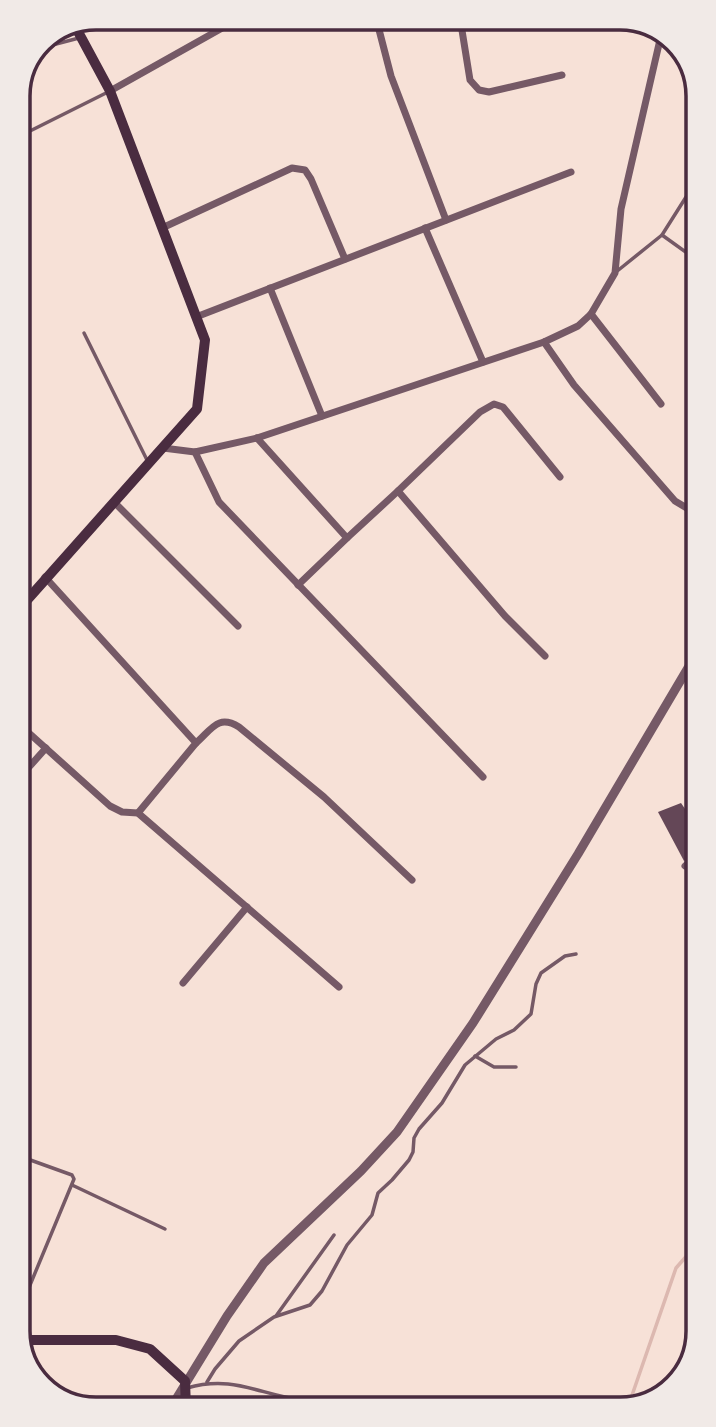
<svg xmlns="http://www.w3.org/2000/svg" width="716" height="1427" viewBox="0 0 716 1427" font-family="Quicksand,sans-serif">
  <rect width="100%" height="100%" fill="#f7e1d7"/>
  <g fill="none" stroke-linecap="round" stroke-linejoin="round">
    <path stroke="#dcb8b0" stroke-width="3.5" d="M629,1404L676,1268L698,1243"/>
  </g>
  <path fill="#644757" d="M681,803L696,825V852L684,861L658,812Z"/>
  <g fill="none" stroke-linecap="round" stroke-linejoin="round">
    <g stroke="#755966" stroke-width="3.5">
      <path d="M37,49L79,38"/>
      <path d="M18,137L108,92"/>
      <path d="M662,235L694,258"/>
      <path d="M616,272L662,235L693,186"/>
      <path d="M84,333L147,460"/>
      <path d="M475,1056L494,1067H516"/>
      <path d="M22,1157L72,1175L74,1179L23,1302"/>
      <path d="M72,1185L165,1229"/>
      <path d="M276,1316L334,1235"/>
      <path d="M207,1382L215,1369L239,1341L274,1317L310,1305L322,1291L347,1245L372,1215L378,1193L392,1180L409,1160L413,1152L414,1138L419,1129L442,1103L465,1065L496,1039L514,1030L531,1014L536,984L541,973L565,956L576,954"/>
      <path d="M187,1388C233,1375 258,1394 301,1400C317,1403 334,1399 350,1398L357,1401"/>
    </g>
    <g stroke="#755966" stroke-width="7">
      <path d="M376,18L391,76L446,220"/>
      <path d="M460,18L470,80L479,90L489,92L562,75"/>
      <path d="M110,91L240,18"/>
      <path d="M162,228L292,168L305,170L311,179L345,259"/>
      <path d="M425,228L483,362"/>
      <path d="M270,288L322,416"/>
      <path d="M591,314L661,404"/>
      <path d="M196,317L571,172"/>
      <path d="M544,342L574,385L675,501L695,513"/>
      <path d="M257,438L347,538L398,491L505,616L545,656"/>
      <path d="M163,448L195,452L257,438L544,342L578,326L591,314L615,273L621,209L662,31"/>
      <path d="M195,452L219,502L483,777"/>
      <path d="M398,491L480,412L494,404L503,407L560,477"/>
      <path d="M114,502L238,626"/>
      <path d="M45,577L196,743L138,813"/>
      <path d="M298,585L347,538"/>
      <path d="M20,725L110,806L122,812L138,813L339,987"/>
      <path d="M196,743C212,729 218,714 239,727L324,797L412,880"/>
      <path d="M21,776L46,748"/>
      <path d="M685,866L696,856"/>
      <path d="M183,983L247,907"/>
    </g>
    <path stroke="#755966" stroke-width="9" d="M170,1409L227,1316L264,1263L361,1171L397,1132L473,1023L578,854L695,656"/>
    <g stroke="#4a2c40" stroke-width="10">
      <path d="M20,608L197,409L205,340L110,91L75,26"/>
      <path d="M23,1340H116L150,1349L185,1381L186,1408"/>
    </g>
  </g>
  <path d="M0 0H716V1427H0ZM96 30H620A66 66 0 0 1 686 96V1331A66 66 0 0 1 620 1397H96A66 66 0 0 1 30 1331V96A66 66 0 0 1 96 30Z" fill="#f1eae7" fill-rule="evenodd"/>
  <path fill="none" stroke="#4a2c40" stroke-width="3.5" d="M96 30H620A66 66 0 0 1 686 96V1331A66 66 0 0 1 620 1397H96A66 66 0 0 1 30 1331V96A66 66 0 0 1 96 30Z"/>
</svg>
